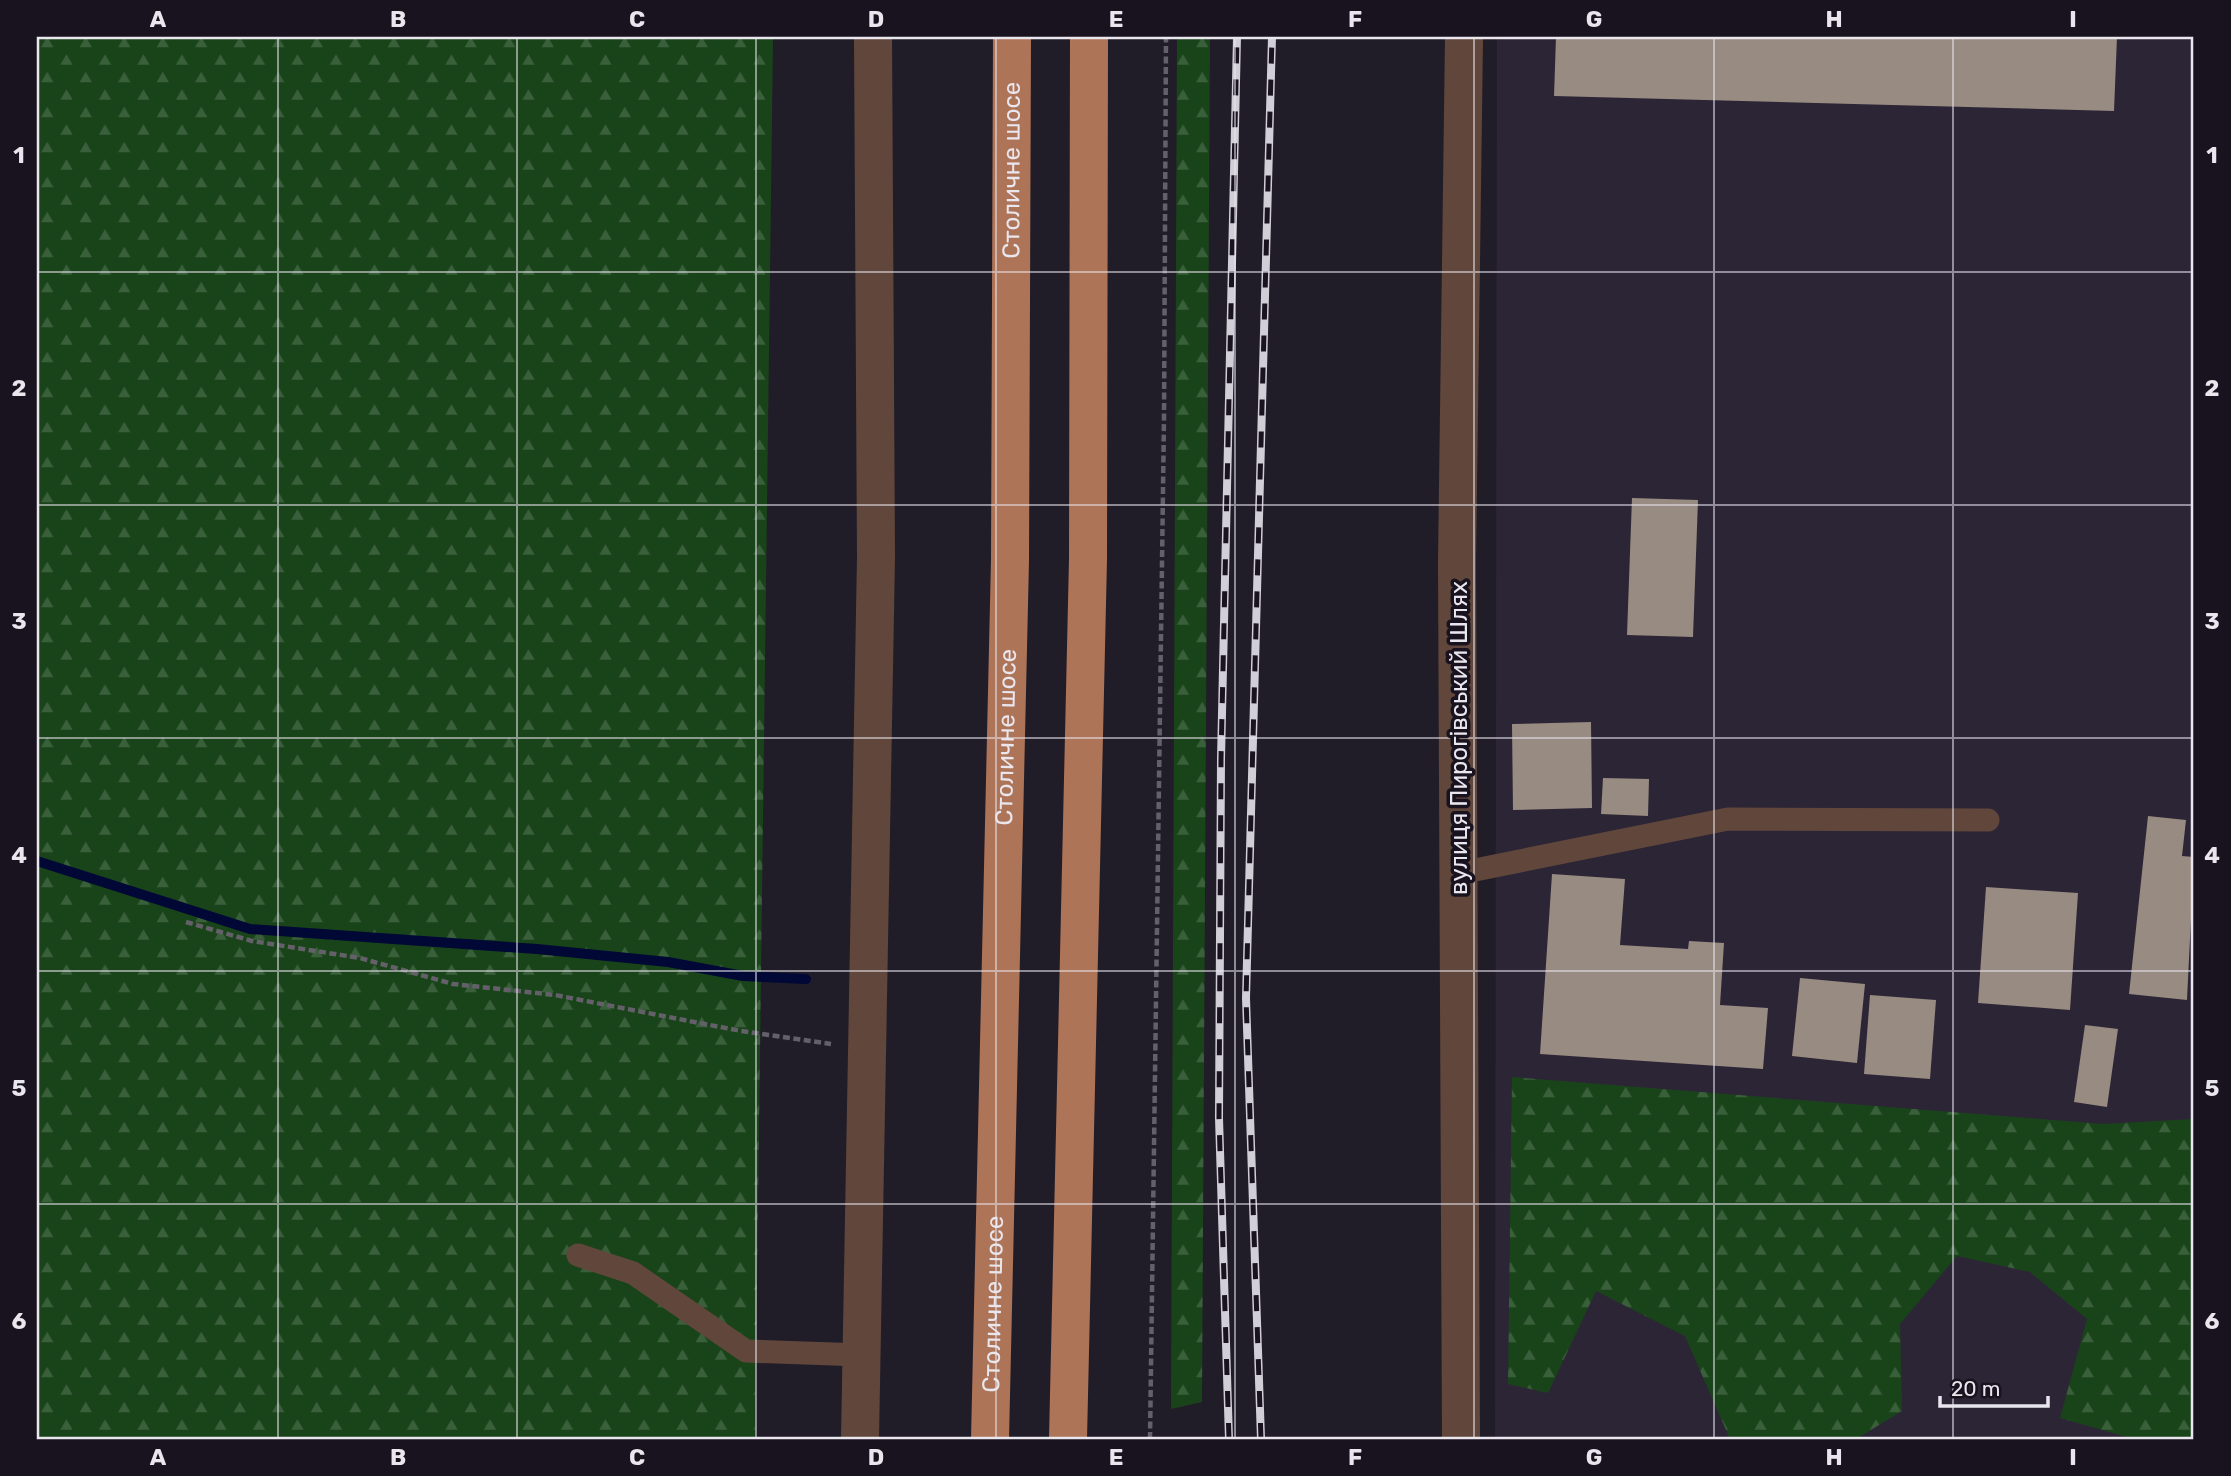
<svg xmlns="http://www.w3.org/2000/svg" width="2231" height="1476" viewBox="0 0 2231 1476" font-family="Rubik,sans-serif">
  <defs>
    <pattern id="forest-firs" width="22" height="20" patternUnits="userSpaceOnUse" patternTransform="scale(1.75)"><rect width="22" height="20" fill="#194419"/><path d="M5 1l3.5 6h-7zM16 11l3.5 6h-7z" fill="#3a5f3b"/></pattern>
  </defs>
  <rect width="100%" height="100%" fill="#211d28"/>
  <path fill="#2c2536" d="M1497,37H2194V1439H1495Z"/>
  <g fill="url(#forest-firs)">
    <path d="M37,37H773L755,1439H37Z"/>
    <path d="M1177,37H1210L1202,1402L1171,1409Z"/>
    <path d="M1512,1077L2103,1124L2194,1119V1439H2134L2060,1418L2087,1319L2030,1272L1957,1256L1900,1324L1902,1411L1856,1439H1730L1685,1336L1596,1291L1548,1393L1508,1384Z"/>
  </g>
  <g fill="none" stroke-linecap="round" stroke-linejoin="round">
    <path stroke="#010836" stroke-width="10" d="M37,861L250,929L537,949L668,962L743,976L806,979"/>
  </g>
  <g fill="#988b81">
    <path d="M1556,37H2117L2114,111L1554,96Z"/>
    <path d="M1632,498L1698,500L1693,637L1627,635Z"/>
    <path d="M1591,722L1592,808L1513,810L1512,724Z"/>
    <path d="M1603,778L1649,779L1648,816L1601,814Z"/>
    <path d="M2148,816L2186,820L2182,856L2194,857L2187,1000L2129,994Z"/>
    <path d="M1552,874L1625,879L1620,945L1688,949L1689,941L1724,943L1720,1005L1768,1008L1763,1069L1540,1054Z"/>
    <path d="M1986,887L2078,893L2070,1010L1978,1003Z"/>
    <path d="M1800,978L1865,984L1857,1063L1792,1056Z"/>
    <path d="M1870,995L1936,1000L1930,1079L1864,1074Z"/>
    <path d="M2085,1025L2118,1029L2107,1107L2074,1102Z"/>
  </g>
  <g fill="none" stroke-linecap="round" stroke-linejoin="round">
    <g stroke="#64606a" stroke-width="4.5" stroke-dasharray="7 3.5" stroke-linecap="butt">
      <path d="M186,922L252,941L360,958L453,984L555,995L741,1031L831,1044"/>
      <path d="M1150,1439L1164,418L1166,37"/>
    </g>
    <g stroke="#61473b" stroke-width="23">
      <path d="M1460,873L1728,819L1988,820"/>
      <path d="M578,1255L633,1273L746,1351L862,1355"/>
    </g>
    <g stroke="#61473b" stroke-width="38">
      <path d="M860,1439L876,557L873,37"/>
      <path d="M1461,1439L1457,562L1464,37"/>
    </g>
    <g stroke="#ae7458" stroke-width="38">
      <path id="s1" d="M990,1439L1010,560L1012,37"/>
      <path d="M1068,1439L1088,559L1089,37"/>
    </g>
    <g stroke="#d1ced7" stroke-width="8">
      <g id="rail">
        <path d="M1229,1439L1219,1118L1221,759L1237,37"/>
        <path d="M1261,1439L1246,998L1272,37"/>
      </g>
    </g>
    <use href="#rail" stroke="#18131e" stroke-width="5" stroke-dasharray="16" stroke-linecap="butt"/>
  </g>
  <path fill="none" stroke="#e9e6ee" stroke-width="2" stroke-opacity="0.55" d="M278,37V1439M517,37V1439M756,37V1439M996,37V1439M1235,37V1439M1474,37V1439M1714,37V1439M1953,37V1439M37,272H2194M37,505H2194M37,738H2194M37,971H2194M37,1204H2194"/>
  <g text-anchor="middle" stroke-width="7" stroke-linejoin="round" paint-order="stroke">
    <g font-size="24" fill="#e9e6ee" stroke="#18131e">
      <text dy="8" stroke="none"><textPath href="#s1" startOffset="1269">Столичне шосе</textPath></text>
      <text dy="8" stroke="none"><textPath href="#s1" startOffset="702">Столичне шосе</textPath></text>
      <text transform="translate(1459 738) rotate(-90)" y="8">вулиця Пирогівський Шлях</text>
      <text dy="8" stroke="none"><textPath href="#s1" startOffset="135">Столичне шосе</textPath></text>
    </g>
  </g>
  <rect width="2231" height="1476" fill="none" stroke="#18131e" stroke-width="77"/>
  <path d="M1940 1396v10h108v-10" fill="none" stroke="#e9e6ee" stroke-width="3.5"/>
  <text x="1951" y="1396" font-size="21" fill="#e9e6ee" stroke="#18131e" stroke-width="5" paint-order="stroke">20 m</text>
  <rect x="38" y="38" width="2154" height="1400" fill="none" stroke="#e9e6ee" stroke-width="2.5"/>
  <g font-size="23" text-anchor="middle" font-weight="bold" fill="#e9e6ee">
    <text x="158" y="27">A</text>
    <text x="398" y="27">B</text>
    <text x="637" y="27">C</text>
    <text x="876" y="27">D</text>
    <text x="1116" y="27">E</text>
    <text x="1355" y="27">F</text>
    <text x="1594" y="27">G</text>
    <text x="1834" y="27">H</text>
    <text x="2073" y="27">I</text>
    <text x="19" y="163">1</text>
    <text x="2212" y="163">1</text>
    <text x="19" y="396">2</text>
    <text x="2212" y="396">2</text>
    <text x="19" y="629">3</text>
    <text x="2212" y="629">3</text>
    <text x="19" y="863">4</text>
    <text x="2212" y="863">4</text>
    <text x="19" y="1096">5</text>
    <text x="2212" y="1096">5</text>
    <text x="19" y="1329">6</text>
    <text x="2212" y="1329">6</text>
    <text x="158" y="1465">A</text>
    <text x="398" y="1465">B</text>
    <text x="637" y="1465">C</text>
    <text x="876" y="1465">D</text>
    <text x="1116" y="1465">E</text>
    <text x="1355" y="1465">F</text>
    <text x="1594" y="1465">G</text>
    <text x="1834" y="1465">H</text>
    <text x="2073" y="1465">I</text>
  </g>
</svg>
